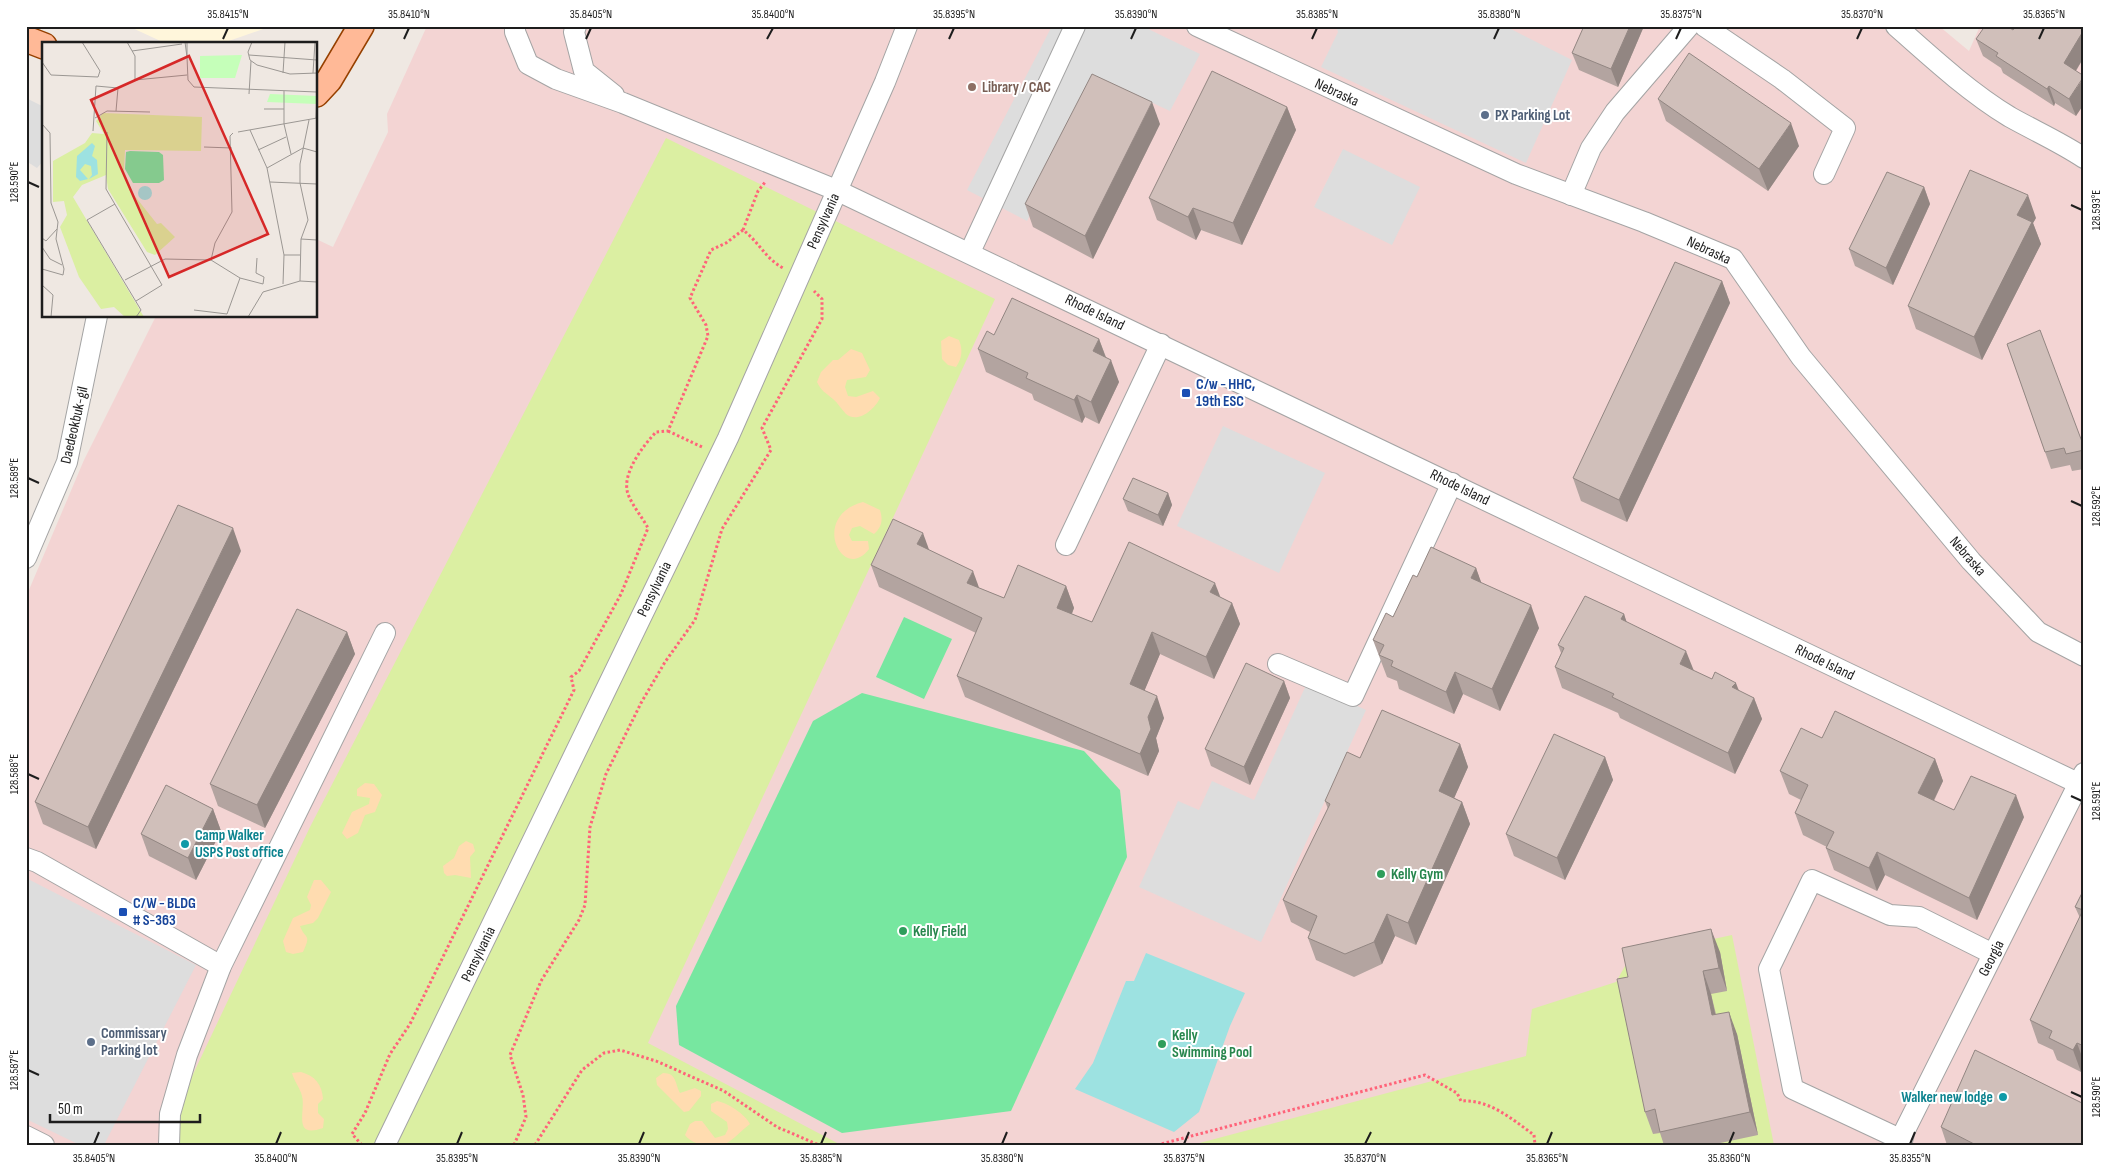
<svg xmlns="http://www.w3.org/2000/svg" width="2110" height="1171" viewBox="0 0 2110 1171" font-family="'Sofia Sans Condensed',sans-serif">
  <rect width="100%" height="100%" fill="#efe8e2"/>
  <path fill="#fff6db" d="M128,26H272L220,44H167Z"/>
  <path fill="#f3d4d3" d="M427,26H1939L1969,51L1980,26H2084V1145H26V597L84,460L156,316H316V239L333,247L388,132L387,114Z"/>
  <g fill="#dbefa2">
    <path d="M666,138L995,299L648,1043L841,1145H178V1106L310,827Z"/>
    <path d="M1732,935L1774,1145H1192L1526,1056L1532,1009L1616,982L1630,957Z"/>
  </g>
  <g fill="#ffdcb0">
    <path d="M949,336L959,340C963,350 962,358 956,367L948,365L942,359L941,341Z"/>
    <path d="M851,349L862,353L870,370L866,377L847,380L845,387L848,396L856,397L873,391L880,398C875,409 858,424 846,414C841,409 838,403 833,399C826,393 821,391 817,382L821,372L833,360H838Z"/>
    <path d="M863,502L880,510C883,520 882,527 874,534L860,526L852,528L849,535L852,541H868L869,549C843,584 809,516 863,502Z"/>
    <path d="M365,783L374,784L382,795L375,812L365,815L358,833L347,839L342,833L352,812L369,804L370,798L357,796V789Z"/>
    <path d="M466,841L473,844L475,851L470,857L471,878L455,875L447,876L444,873L443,866L454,858L459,846Z"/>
    <path d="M314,880H321L331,892L318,918L313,923L300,926C305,940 312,933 303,952L293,954L286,952L283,941L293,918L310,910L311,905L307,897Z"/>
    <path d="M301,1072C315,1076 322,1084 323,1099L318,1104V1113L324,1119L323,1128C292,1139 306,1111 302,1096C300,1088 294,1081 292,1073Z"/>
    <path d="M663,1073C677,1073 675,1084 680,1093L695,1088L701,1091V1096L689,1111L684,1112L657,1085L656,1078Z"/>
    <path d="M717,1101C728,1103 745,1114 750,1124C743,1129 732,1141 725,1144C714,1149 692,1145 685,1135L690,1124L695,1121H702L715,1138L725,1135L728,1129L727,1122L711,1111V1104Z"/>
  </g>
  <g fill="#77e7a0">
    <path d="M904,617L952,639L924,699L876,677Z"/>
    <path d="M862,693L1084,751L1120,790L1127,857L1011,1111L842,1133L679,1045L676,1006L813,721Z"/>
  </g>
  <g fill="#ddd">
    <path d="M1052,26H1142L1200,54L1170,111L1099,78L1027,221L967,190Z"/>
    <path d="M1336,26H1505L1572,60L1526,163L1321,67L1338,32Z"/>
    <path d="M26,98L44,107V160L37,168L26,161Z"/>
    <path d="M1343,149L1420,187L1392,245L1314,207Z"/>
    <path d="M1223,426L1325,473L1279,573L1177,526Z"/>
    <path d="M1307,683L1366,710L1261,942L1139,887L1178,801L1199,810L1212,781L1254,800Z"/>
    <path d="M26,878L196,965L104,1145H80L26,1119Z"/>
  </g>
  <path fill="#9de2e1" d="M1146,953L1245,993L1230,1026L1199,1112L1174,1132L1075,1089L1093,1063L1126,981H1134Z"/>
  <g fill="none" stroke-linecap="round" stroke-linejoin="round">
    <g stroke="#a4a4a4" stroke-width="22">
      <g id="minor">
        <path d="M515,26V32L528,64L556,79L623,103L836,190L2084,786"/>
        <path d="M576,26L574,32L584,71L614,95"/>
        <path d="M1197,26L1516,174L1644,222L1733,259L1801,357L1971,561L2038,632L2084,656"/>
        <path d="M1704,26L1782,79L1845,128L1824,174"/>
        <path d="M1896,26C1932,58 1969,92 2010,117C2035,131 2060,142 2084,158"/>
        <path d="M1571,195L1591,148L1615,112L1689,26"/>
        <path d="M970,252L1075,26"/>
        <path d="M1066,545L1161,344"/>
        <path d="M26,558L67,462L97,316"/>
        <path d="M1278,664L1353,696L1452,483"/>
        <path d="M26,858L37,862L221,966"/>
        <path d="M26,1136L44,1145"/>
        <path d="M1902,1140L1793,1089L1769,969L1812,880L1890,915L1919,917L1993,954"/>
        <path d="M169,1145L170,1114L187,1055L221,966L385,633"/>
        <path d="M385,1145L728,438L885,82L907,26"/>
        <path d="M1901,1145L1905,1130L2084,773"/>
      </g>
    </g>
    <g stroke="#964000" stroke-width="28">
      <g id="major">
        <path d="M26,39L44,46"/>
        <path d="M316,94L329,80L361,26"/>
      </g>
    </g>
    <g stroke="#ff6379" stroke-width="3" stroke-dasharray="2.5 2.5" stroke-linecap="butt">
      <path d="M743,230L758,191L766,181"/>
      <path d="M668,431L702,447"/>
      <path d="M362,1145L352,1134L365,1113L390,1054L410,1024L574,690L571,677L579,671L621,594L648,528C642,517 632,505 628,494C621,474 643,446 656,432L668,431L708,336L706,325L690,298L711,250L726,243L743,230C759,242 765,258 783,268"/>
      <path d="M514,1145L526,1117L523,1095L510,1055L541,981L579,920L585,905L590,827L606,774L641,703L665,662L695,620L722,529L771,450L762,428L822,319V299L814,291"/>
      <path d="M535,1145L582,1070L604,1053L620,1050L656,1061L724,1091L777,1127L819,1145"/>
      <path d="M1157,1145L1425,1075L1457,1093L1461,1101C1489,1099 1512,1119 1534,1135L1535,1145"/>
    </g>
    <use href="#minor" stroke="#fff" stroke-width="20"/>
    <use href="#major" stroke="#ffb997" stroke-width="25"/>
  </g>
  <g fill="#b3a4a0">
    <path d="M1644,26L1618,87L1579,70L1572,53Z"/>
    <path d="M2084,26V57L2076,71V116L2055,103L2054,106L2003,73L2001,68L1983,56L1976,39L2013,30Z"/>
    <path d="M1658,99L1799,146L1768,191L1666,121Z"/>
    <path d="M1287,107L1296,130L1242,245L1201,230L1196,240L1157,220L1149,198Z"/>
    <path d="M1160,124L1093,259L1033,227L1025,204Z"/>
    <path d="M1924,187L1930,204L1893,285L1855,266L1849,249Z"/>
    <path d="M2036,218L2033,223L2041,244L1982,360L1916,329L1908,306Z"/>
    <path d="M1722,281L1730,303L1627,522L1581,501L1573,478Z"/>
    <path d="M994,335L1099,339L1106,357L1119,382L1099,424L1085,417L1082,423L1034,400L1032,394L986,372L978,349Z"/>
    <path d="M2007,344L2084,447V469L2072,471L2070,465L2051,469Z"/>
    <path d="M1168,493L1172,505L1163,526L1128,511L1123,499Z"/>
    <path d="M929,550L979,588L1004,598L1066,586L1074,608L1072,614L1092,622L1220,597L1232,603L1240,624L1214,679L1160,654L1144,691L1164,718L1156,738L1159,751L1148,776L965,697L957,676L976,633L879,587L871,565Z"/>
    <path d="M241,551L96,849L43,824L35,802Z"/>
    <path d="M1476,568L1481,583L1539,628L1500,711L1463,694L1454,714L1399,689L1397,681L1387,677L1373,640L1393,617L1417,577Z"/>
    <path d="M1624,614L1626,622L1693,671L1754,698L1762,719L1735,774L1620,718L1618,713L1562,688L1555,667L1561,653L1558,645Z"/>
    <path d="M347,632L355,654L265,828L218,806L210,784Z"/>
    <path d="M1284,681L1290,698L1250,785L1211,766L1205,749Z"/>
    <path d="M1822,738L1935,759L1943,781L1934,801L1954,810L2024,817L1977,920L1885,875L1877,891L1834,870L1826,848L1827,847L1803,835L1795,813L1801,800L1789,794L1780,771Z"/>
    <path d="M1460,744L1468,767L1454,798L1462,802L1470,824L1416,945L1395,936L1382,964L1354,977L1316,960L1308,938L1310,932L1291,922L1283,900L1328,809L1325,801L1360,758Z"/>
    <path d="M1605,757L1613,780L1565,880L1514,856L1506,834Z"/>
    <path d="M213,809L221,831L196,880L149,856L141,834Z"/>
    <path d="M2084,889V1067L2081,1072L2057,1060L2053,1050L2038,1043L2030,1020L2080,918L2075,907Z"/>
    <path d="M1720,952L1727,991L1711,994L1716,1014L1737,1034L1758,1135L1711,1145H1664L1660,1133L1653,1134L1645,1112L1628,977Z"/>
    <path d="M1941,1127L2084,1145H1947Z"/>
  </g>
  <g fill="#928682">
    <path d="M1630,26H1644L1618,87L1611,69Z"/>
    <path d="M2082,33L2084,39V57L2070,80L2064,63Z"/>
    <path d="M2084,77V104L2076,116L2069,99Z"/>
    <path d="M2049,86L2055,103L2054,106L2047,89Z"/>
    <path d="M1152,102L1160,124L1093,259L1085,236Z"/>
    <path d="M1287,107L1296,130L1242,245L1233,223Z"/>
    <path d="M1791,123L1799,146L1768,191L1759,169Z"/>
    <path d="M1924,187L1930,204L1893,285L1886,268Z"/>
    <path d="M2028,195L2036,218L2033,223L2041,244L1982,360L1974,337L2017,215Z"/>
    <path d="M1193,208L1201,230L1196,240L1188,217Z"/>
    <path d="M1722,281L1730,303L1627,522L1619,500Z"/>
    <path d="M1099,339L1107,361L1093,351Z"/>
    <path d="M1111,360L1119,382L1099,424L1091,402Z"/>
    <path d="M1077,395L1085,417L1082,423L1074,400Z"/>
    <path d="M1168,493L1172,505L1163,526L1158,515Z"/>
    <path d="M233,528L241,551L96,849L88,827Z"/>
    <path d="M923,533L931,555L917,544Z"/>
    <path d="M1476,568L1484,590L1471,578Z"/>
    <path d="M973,571L981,593L967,583Z"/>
    <path d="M1215,583L1223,604L1210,592Z"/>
    <path d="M1066,586L1074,608L1065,629L1057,608Z"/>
    <path d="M1232,603L1240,624L1214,679L1206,657Z"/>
    <path d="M1531,605L1539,628L1500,711L1492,689Z"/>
    <path d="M1624,614L1631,635L1621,619Z"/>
    <path d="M347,632L355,654L265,828L257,805Z"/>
    <path d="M1152,632L1160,654L1138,706L1130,684Z"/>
    <path d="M1686,651L1694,671L1680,664Z"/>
    <path d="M1455,672L1463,694L1454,714L1446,692Z"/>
    <path d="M1284,681L1290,698L1250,785L1244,767Z"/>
    <path d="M1736,683L1744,704L1732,687Z"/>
    <path d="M1157,696L1164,718L1156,738L1159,751L1148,776L1140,754L1148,717Z"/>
    <path d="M1754,698L1762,719L1735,774L1728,753Z"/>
    <path d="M1460,744L1468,767L1447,814L1439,791Z"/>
    <path d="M1605,757L1613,780L1565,880L1557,858Z"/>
    <path d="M1935,759L1943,781L1926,816L1918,793Z"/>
    <path d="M2016,795L2024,817L1977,920L1969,898Z"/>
    <path d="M1462,802L1470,824L1416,945L1408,923Z"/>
    <path d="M213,809L221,831L196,880L188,858Z"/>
    <path d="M1877,852L1885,875L1877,891L1869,868Z"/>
    <path d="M1387,914L1395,936L1382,964L1374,942Z"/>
    <path d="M1711,929L1720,952L1727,991L1719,968Z"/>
    <path d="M1703,971L1711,994L1720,1037L1712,1015Z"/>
    <path d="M1729,1012L1737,1034L1758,1135L1750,1112Z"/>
    <path d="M2077,1043L2084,1062V1067L2081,1072L2073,1050Z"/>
  </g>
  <g fill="#d0bfba" stroke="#928682">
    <path d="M1584,26H1630L1611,69L1572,53Z"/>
    <path d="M1985,26H2007L2013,30L2016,26H2084V35L2082,33L2064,63L2084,76L2069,99L2049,86L2047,89L1996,56L1998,53L1976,39Z"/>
    <path d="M1689,53L1791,123L1759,169L1658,99Z"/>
    <path d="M1212,71L1287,107L1233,223L1193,208L1188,217L1149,198Z"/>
    <path d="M1092,74L1152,102L1085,236L1025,204Z"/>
    <path d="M1970,170L2028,195L2017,215L2032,222L1974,337L1908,306Z"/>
    <path d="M1887,172L1924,187L1886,268L1849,249Z"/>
    <path d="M1675,262L1722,281L1619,500L1573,478Z"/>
    <path d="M1012,298L1099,339L1093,351L1111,360L1091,402L1077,395L1074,400L1026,378L1028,373L978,349L987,331L994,335Z"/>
    <path d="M2040,330L2084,447V450L2066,454L2064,448L2045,452L2007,344Z"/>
    <path d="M1133,478L1168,493L1158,515L1123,499Z"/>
    <path d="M178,505L233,528L88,827L35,802Z"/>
    <path d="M893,519L923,533L917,544L973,571L967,583L1004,598L1018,565L1066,586L1057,608L1092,622L1129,542L1215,583L1210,592L1232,603L1206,657L1152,632L1130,684L1157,696L1148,717L1151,729L1140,754L957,676L982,618L871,565Z"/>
    <path d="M1431,547L1476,568L1471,578L1531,605L1492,689L1455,672L1446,692L1391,666L1393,661L1379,655L1384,645L1373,640L1386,613L1393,617L1413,575L1417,577Z"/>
    <path d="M1585,596L1624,614L1621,619L1686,651L1680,664L1712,679L1715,672L1736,683L1732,687L1754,698L1728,753L1612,697L1614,694L1555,667L1564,648L1558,645Z"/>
    <path d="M297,609L347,632L257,805L210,784Z"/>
    <path d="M1246,663L1284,681L1244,767L1205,749Z"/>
    <path d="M1382,710L1460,744L1439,791L1462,802L1408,923L1387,914L1374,942L1345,954L1308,938L1317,916L1283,900L1330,804L1325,801L1347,752L1360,758Z"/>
    <path d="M1835,711L1935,759L1918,793L1954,810L1971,776L2016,795L1969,898L1877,852L1869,868L1826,848L1834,832L1795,813L1808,785L1780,771L1801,728L1822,738Z"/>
    <path d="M1554,734L1605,757L1557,858L1506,834Z"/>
    <path d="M166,785L213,809L188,858L141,834Z"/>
    <path d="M2084,889V1046L2077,1043L2073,1050L2049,1038L2052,1031L2030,1020L2083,910L2075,907Z"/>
    <path d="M1711,929L1719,968L1703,971L1712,1015L1729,1012L1750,1112L1660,1132L1655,1109L1645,1112L1617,979L1628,977L1622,948Z"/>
    <path d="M1975,1050L2084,1104V1145H1976L1941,1127Z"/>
  </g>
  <path fill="none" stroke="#1d1d1d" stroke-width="2" d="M223,39L228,28M404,39L409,28M586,39L591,28M767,39L773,28M949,39L954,28M1131,39L1136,28M1312,39L1317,28M1494,39L1499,28M1676,39L1681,28M1857,39L1862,28M2039,39L2044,28M28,182L39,187M2071,205L2082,210M28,478L39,483M2071,501L2082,506M28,774L39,779M2071,796L2082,801M28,1070L39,1075M2071,1092L2082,1097M94,1144L99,1132M276,1144L281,1132M457,1144L462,1132M639,1144L644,1132M821,1144L826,1132M1002,1144L1007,1132M1184,1144L1189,1132M1365,1144L1371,1132M1547,1144L1552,1132M1729,1144L1734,1132M1910,1144L1915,1132"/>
  <circle fill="#8d6e63" stroke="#fff" stroke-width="2" cx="972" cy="87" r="5"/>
  <g fill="#5c6f8a" stroke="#fff" stroke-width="2">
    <circle cx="1485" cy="115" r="5"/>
    <circle cx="91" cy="1042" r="5"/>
  </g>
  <g fill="#1a4fb4" stroke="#fff" stroke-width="2">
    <rect x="1181" y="388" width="10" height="10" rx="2.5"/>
    <rect x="118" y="907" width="10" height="10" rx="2.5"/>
  </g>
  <g fill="#0f9aa8" stroke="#fff" stroke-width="2">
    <circle cx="185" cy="844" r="5"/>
    <circle cx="2003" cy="1097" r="5"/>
  </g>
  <g fill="#2e9e5b" stroke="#fff" stroke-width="2">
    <circle cx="1381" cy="874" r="5"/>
    <circle cx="903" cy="931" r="5"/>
    <circle cx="1162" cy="1044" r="5"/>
  </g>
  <g text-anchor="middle" stroke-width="4" stroke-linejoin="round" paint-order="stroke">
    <g font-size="15" font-weight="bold" fill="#785e54" stroke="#fff" text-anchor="start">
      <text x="982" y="92">Library / CAC</text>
    </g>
    <g font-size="15" fill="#1d1d1d" stroke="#fff">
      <text transform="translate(1337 92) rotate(25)" y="5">Nebraska</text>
      <text transform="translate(823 221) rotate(-66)" y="5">Pensylvania</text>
      <text transform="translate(1709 250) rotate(25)" y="5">Nebraska</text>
      <text transform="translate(1095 312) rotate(26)" y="5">Rhode Island</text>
      <text transform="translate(74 425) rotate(-77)" y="5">Daedeokbuk-gil</text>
      <text transform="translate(1460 487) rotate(26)" y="5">Rhode Island</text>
      <text transform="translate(1968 556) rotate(49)" y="5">Nebraska</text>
      <text transform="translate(654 589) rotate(-64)" y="5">Pensylvania</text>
      <text transform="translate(1825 662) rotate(26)" y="5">Rhode Island</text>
      <text transform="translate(478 954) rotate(-64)" y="5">Pensylvania</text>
      <text transform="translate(1991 958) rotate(-63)" y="5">Georgia</text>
    </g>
    <g font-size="15" font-weight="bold" fill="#4e5e75" stroke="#fff" text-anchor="start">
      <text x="1495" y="120">PX Parking Lot</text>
      <text x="101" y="1038">Commissary<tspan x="101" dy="17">Parking lot</tspan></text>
    </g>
    <g font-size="15" font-weight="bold" fill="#164399" stroke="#fff" text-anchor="start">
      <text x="1196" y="389">C/w - HHC,<tspan x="1196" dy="17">19th ESC</tspan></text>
      <text x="133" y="908">C/W - BLDG<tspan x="133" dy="17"># S-363</tspan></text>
    </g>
    <g font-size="15" font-weight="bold" fill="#0d838f" stroke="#fff" text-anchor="start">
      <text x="195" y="840">Camp Walker<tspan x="195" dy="17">USPS Post office</tspan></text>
      <text x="1993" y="1102" text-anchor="end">Walker new lodge</text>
    </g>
    <g font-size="15" font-weight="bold" fill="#27864d" stroke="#fff" text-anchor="start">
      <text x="1391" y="879">Kelly Gym</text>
      <text x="913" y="936">Kelly Field</text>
      <text x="1172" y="1040">Kelly<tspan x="1172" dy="17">Swimming Pool</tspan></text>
    </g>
  </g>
  <g transform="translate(42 42)">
    <rect width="275" height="275" fill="#efe8e2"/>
    <path d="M61,71L160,75L159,109L83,108L82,129L92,153L115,182L119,181L133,195L113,213L105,210L66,147L64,133L40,143L31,155L102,275H83L72,265L59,267L37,235L18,185L25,173L22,159L11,160V119L43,101L50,91L62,92L54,79Z" fill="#dbefa2"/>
    <path d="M200,13L193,36H158V14ZM228,52L275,54V62L225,60Z" fill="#c5ffb9"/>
    <path d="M88,109L117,110L121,113L122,138L117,141H91L83,127L84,110Z" fill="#77e7a0"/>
    <path d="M50,101L53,104L50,114L55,118L56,132L47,137L50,133L49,124L43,122L38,128L46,137L38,139L34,135L35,114ZM96 151a7 7 0 1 1 14 0a7 7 0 1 1-14 0Z" fill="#9de2e1"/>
    <path fill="none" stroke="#9b9793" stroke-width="1" d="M85,0L93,14V38L145,33M143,0L145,15V0M210,0L206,10L208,18L215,23L248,32L275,31M90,9L140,2M207,13L275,18M145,15L146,38L152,45L275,50M0,20L9,33L56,35L58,29L40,0M241,31L243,0M271,31L273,0M242,49V82L249,112M207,52L209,19M222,67H242M53,76L65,69L108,70M274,76L275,50M0,82L8,91L9,161L16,180L14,197L22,227L21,233L0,227M208,88L225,126L242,213L241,242M51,89L54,44L76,46L74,69M65,90L64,147L120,243L94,259M196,90L275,76M162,105L190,106M216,108L244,95M225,126L261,106L275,110M228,140L275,142M73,162L45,178L99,268L94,275M0,196L4,199L15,187M259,197L275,198M0,205L8,217L20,223M242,213H258M169,218L173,201L190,170L188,94L191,91M83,238L123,217L169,218L198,236L221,242L222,235L214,231L215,216M258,239L259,197L266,178L258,141V122L267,78M0,243L11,253L9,275M0,249V271M152,268L185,272L198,236M206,275L221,250L258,239L275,240"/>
    <path fill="#d62828" fill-opacity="0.15" stroke="#d62828" stroke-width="2.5" d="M147,14L226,192L127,235L49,58Z"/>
    <rect width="275" height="275" fill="none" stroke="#1d1d1d" stroke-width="2.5"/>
  </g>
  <rect width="2110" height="1171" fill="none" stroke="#ffffff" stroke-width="55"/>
  <path d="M50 1114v8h150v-8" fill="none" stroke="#1d1d1d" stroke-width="2.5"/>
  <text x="58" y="1114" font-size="15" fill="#1d1d1d" stroke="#ffffff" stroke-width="4" paint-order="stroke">50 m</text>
  <rect x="28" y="28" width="2054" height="1116" fill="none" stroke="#1d1d1d" stroke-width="2"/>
  <g font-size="12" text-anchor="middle" fill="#1d1d1d">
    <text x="228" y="18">35.8415°N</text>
    <text x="409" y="18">35.8410°N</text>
    <text x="591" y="18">35.8405°N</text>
    <text x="773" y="18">35.8400°N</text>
    <text x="954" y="18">35.8395°N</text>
    <text x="1136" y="18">35.8390°N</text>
    <text x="1317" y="18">35.8385°N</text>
    <text x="1499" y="18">35.8380°N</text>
    <text x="1681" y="18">35.8375°N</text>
    <text x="1862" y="18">35.8370°N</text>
    <text x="2044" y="18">35.8365°N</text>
    <text transform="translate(14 182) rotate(-90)" y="4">128.590°E</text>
    <text transform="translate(2096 210) rotate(-90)" y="4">128.593°E</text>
    <text transform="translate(14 478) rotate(-90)" y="4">128.589°E</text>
    <text transform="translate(2096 506) rotate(-90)" y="4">128.592°E</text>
    <text transform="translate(14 774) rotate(-90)" y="4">128.588°E</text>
    <text transform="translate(2096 801) rotate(-90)" y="4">128.591°E</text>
    <text transform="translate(14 1070) rotate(-90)" y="4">128.587°E</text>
    <text transform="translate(2096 1097) rotate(-90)" y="4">128.590°E</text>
    <text x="94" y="1162">35.8405°N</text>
    <text x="276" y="1162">35.8400°N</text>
    <text x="457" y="1162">35.8395°N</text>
    <text x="639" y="1162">35.8390°N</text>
    <text x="821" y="1162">35.8385°N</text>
    <text x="1002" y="1162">35.8380°N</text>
    <text x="1184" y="1162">35.8375°N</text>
    <text x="1365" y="1162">35.8370°N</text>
    <text x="1547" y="1162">35.8365°N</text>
    <text x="1729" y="1162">35.8360°N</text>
    <text x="1910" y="1162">35.8355°N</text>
  </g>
</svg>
